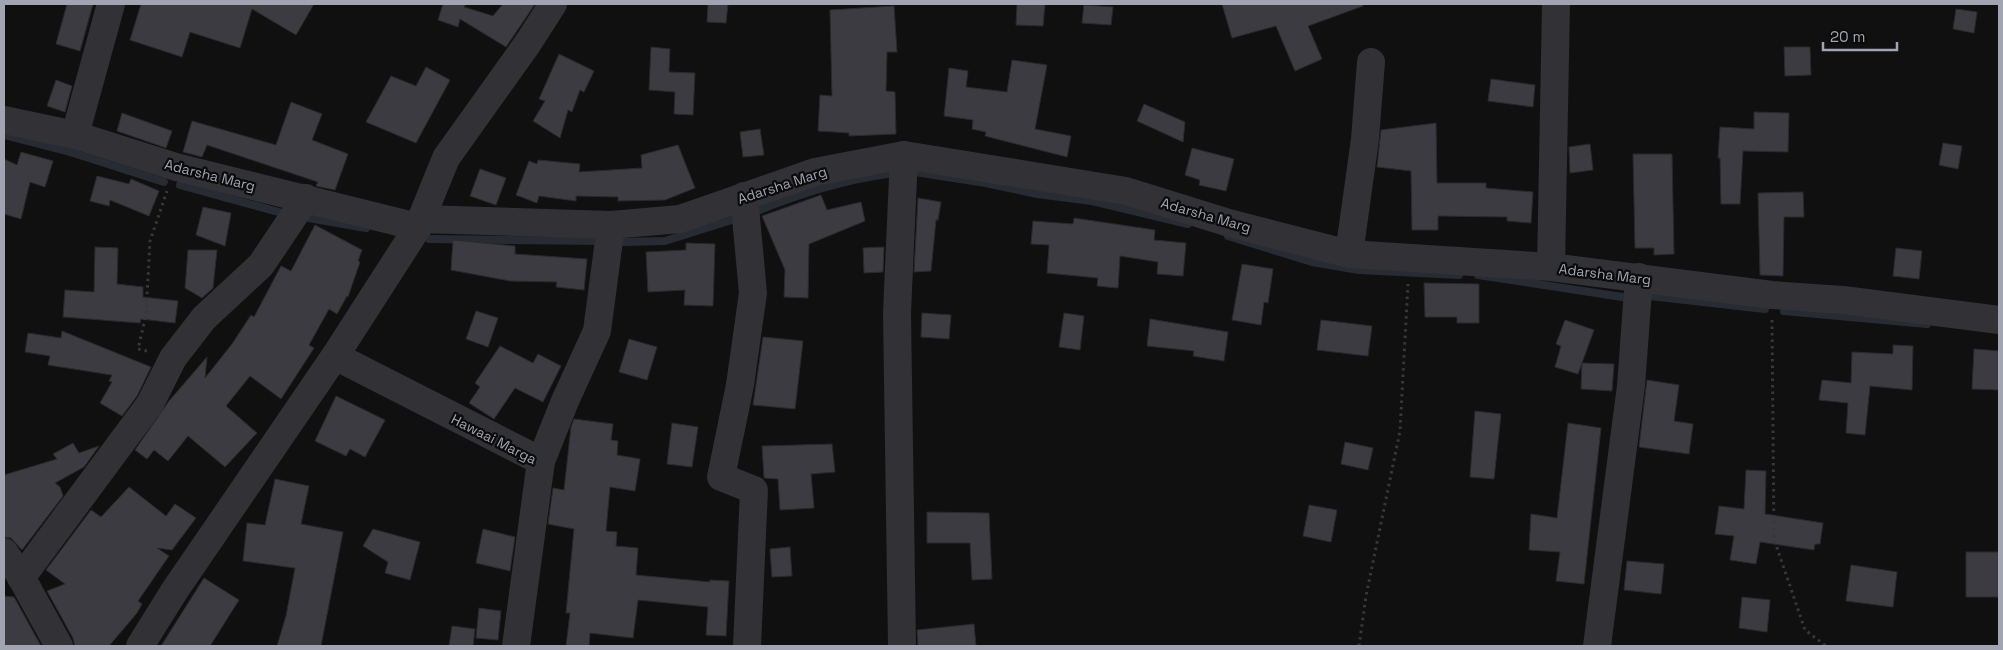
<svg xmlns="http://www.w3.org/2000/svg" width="2003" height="650" viewBox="0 0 2003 650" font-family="'Space Grotesk',sans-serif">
  <rect width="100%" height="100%" fill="#101011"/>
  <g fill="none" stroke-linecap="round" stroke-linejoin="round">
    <g stroke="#272c34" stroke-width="8">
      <path d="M4,135L70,152L164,182"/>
      <path d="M915,172L986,183L1037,194L1092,201L1188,224"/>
      <path d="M180,185L286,214"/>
      <path d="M754,212C800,194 845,179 894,173"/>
      <path d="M309,218L366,228"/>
      <path d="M1228,236L1312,262L1359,270L1459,275"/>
      <path d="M429,239L601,241"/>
      <path d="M623,242L665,241L738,218"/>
      <path d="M1478,275L1629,298"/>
      <path d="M1650,296L1765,309"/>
      <path d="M1784,311L1927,324"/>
    </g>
  </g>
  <g fill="#3b3b41" stroke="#2a2a2d">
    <path d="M67,4H93L80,51L56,44Z"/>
    <path d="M141,4H314L296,35L252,9L240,48L190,32L182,57L130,40Z"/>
    <path d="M443,4H466L464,7L493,16L503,4H535L506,47L460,19L458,27L438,20Z"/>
    <path d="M708,4H728L726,23L707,22Z"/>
    <path d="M1017,4H1045L1043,26L1016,25Z"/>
    <path d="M1222,4H1362L1363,6L1308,26L1322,59L1295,71L1276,26L1232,38Z"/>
    <path d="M1084,5L1113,7L1111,25L1082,23Z"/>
    <path d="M894,6L897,52H887L886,91L895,92L896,134L849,136V133L818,131L820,95L832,96L830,10Z"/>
    <path d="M1956,9L1977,12L1974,33L1953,29Z"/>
    <path d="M651,47L670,49L669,72L695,73L693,115L674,114L675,92L649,90Z"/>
    <path d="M1784,47H1810L1811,75L1785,76Z"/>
    <path d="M559,54L594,71L584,92L580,90L572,112L568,110L560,138L533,121L545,101L539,99Z"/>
    <path d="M1012,60L1047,65L1035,129L1071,136L1067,157L985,136L986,132L972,129L973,120L944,116L949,68L968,71L966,87L1007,92Z"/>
    <path d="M426,67L450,80L416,143L366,122L391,76L416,86Z"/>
    <path d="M1491,79L1535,85L1533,107L1488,101Z"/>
    <path d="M56,80L72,86L65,112L47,106Z"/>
    <path d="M291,102L322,114L312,140L348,154L335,190L316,186L318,182L207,145L202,157L183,152L192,121L276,145Z"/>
    <path d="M1144,104L1185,122L1183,142L1137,121Z"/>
    <path d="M1754,112L1789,113L1788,152L1743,151L1740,204H1721L1720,158H1718L1720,127L1754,129Z"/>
    <path d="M122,113L172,131L166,148L117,131Z"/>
    <path d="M1436,123L1437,183H1486V188L1533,192L1531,223L1507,221V217L1438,216V230H1412L1411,171L1377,167L1381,130Z"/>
    <path d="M760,129L764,155L743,157L740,132Z"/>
    <path d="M1943,143L1962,146L1958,169L1939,165Z"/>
    <path d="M1590,144L1593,170L1570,173L1569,147Z"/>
    <path d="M678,145L695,188L665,200L618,201V197L576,196V201L539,196L537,203L516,195L529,161L537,164L538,160L580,164L579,172L642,168L641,155Z"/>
    <path d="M1192,148L1234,159L1226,191L1199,185L1200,180L1185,175Z"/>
    <path d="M21,152L53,161L45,187L30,182L21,219L4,214V159L17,165Z"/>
    <path d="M1633,154H1672L1674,254L1654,255V248H1635Z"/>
    <path d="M480,169L506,178L496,205L470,196Z"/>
    <path d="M97,176L129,184L131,179L159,191L149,216L110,200L109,206L90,201Z"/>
    <path d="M1803,192L1804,217H1784L1783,276L1760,275L1758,193Z"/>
    <path d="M821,195L827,210L861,202L865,221L809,244L808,298L784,297L785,270L762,216Z"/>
    <path d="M918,198L941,202L938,220H936L931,271L914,272Z"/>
    <path d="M203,207L231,213L225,246L196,235Z"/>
    <path d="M1074,218L1155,230L1154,240L1186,243L1183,276L1157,274L1158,262L1120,256L1118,288L1097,286L1098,278L1047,273L1049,245L1031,244L1033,221L1073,224Z"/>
    <path d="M315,225L362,250L358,261L360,262L348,297L347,296L337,314L329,309L309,345L314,348L281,399L250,376L226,406L257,433L225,467L188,436L168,461L154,450L147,459L135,450L169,401L207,357L205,378L232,344L251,315L254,317L281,266L291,271Z"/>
    <path d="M453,240L515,246V254L587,259L584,290L556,287L557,282L510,281L451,270Z"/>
    <path d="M686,243L715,244L713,306L684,305L685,290L648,292L646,252L686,250Z"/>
    <path d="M95,247L118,248L117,284L143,287V297L178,301L175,323L141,319L140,323L63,317L65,290L94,292Z"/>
    <path d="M884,247L883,272L864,273L863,248Z"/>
    <path d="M1896,248L1922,251L1919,279L1893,276Z"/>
    <path d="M188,250H217L213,288L202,298L185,288Z"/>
    <path d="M1242,264L1273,269L1268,303L1264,302L1261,325L1232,320Z"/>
    <path d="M1424,283L1479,284V323H1457V317H1425Z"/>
    <path d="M476,311L498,318L488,347L466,339Z"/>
    <path d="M922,313L951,315L949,339L921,337Z"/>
    <path d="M1064,313L1084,316L1080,350L1059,347Z"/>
    <path d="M1150,319L1228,332L1224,361L1193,356L1194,351L1147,346Z"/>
    <path d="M1321,320L1372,326L1368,356L1317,350Z"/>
    <path d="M1565,320L1594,330L1578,374L1555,367L1561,346L1556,344Z"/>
    <path d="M62,331L151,367L137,396L122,416L100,403L112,382L109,381L112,375L48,365L50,356L25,352L28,333L61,338Z"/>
    <path d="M763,337L803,341L795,409L753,405Z"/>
    <path d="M629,339L657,347L647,380L619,372Z"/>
    <path d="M1893,345L1913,346L1912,390L1870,386L1865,435L1846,433L1848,403L1819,400L1822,380L1851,383L1852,352L1893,354Z"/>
    <path d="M500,346L533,363L538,354L561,366L543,402L515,388L494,419L469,403L480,387L475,383Z"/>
    <path d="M1974,349L1999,351V390L1972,389Z"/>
    <path d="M1582,363L1614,364L1612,391L1581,389Z"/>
    <path d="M1647,380L1679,385L1674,421L1693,424L1689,454L1639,447Z"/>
    <path d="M336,396L385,420L365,457L350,449L346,456L315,441Z"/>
    <path d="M1475,411L1501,414L1494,479L1470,477Z"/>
    <path d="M574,419L613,424L611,440L618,441L617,455L640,459L635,491L610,487L606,531L617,532L616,546L638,548L636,575L710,582V580L729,581L726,636L706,635L708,607L638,600L633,638L590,633L589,646H566L570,613H566L574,529L548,524L553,488L564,490L571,427Z"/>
    <path d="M672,423L698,427L692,467L667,464Z"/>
    <path d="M1568,423L1601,428L1584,584L1556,581L1560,552L1529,550L1531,514L1557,518Z"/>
    <path d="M1345,442L1373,448L1368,470L1341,464Z"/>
    <path d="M73,443L79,453L99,446L84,467L55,483L60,487L63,496L22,550L11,538L4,537V475L57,459L53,454Z"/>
    <path d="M832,444L835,472L811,474L814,508L780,510L778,479L764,478L762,446Z"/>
    <path d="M1746,470L1766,471L1765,514L1823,523L1820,544H1815L1814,550L1760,542L1756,564L1730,560L1734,536L1715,534L1719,506L1744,509Z"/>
    <path d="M275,479L309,486L301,524L343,532L321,646H277L286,616L295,568L243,561L247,523L265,525Z"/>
    <path d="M129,487L166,516L175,504L196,518L172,550L157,548L169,556L138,601L142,604L137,613L109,646H75L73,638L47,591L65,584L46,570L91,510L101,517Z"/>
    <path d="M1309,505L1337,510L1331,542L1303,536Z"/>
    <path d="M927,512L989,513L992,579L972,580L970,543H927Z"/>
    <path d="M373,529L420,542L410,580L385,573L388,562L363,546Z"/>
    <path d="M483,529L515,537L510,571L476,563Z"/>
    <path d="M790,547L792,576L772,577L770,549Z"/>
    <rect x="1966" y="552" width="33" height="45"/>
    <path d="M1627,561L1664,564L1661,594L1624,590Z"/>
    <path d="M1851,565L1897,572L1893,607L1846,601Z"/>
    <path d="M204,578L239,600L210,646H161Z"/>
    <path d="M4,596L14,597L41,646H4Z"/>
    <path d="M1742,597L1770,600L1767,632L1739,628Z"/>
    <path d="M479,608L501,611L498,640L476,638Z"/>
    <path d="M974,624L976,646H918L917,630Z"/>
    <path d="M452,626L475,629L473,646H449Z"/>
  </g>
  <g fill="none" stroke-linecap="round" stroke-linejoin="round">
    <g stroke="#37383d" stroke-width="3" stroke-dasharray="2.5 4" stroke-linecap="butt">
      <path d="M1772,320L1774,539L1805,630L1826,646"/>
      <path d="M147,351L138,349L146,315L150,241L167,191"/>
      <path d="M1359,646L1366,596L1400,431L1408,284"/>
    </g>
    <g stroke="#313136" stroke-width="28">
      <path d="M4,120L75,135L176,167L418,227"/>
      <path d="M75,135L111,4"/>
      <path d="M744,196L753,293L740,385L721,477L754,490L747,646"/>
      <path d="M421,219L611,225L680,219L815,172L904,155L1126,191L1229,223L1349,254L1551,267L1772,295L1843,300L1999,320"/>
      <path d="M1349,254L1365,139L1371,62"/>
      <path d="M1551,267L1556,4"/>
      <path d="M335,356L541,461L516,646"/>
      <path d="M541,461L565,401L597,331L611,225"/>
      <path d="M4,552L20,575L59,646"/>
      <path d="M21,578L150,404L173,358L204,318L261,265L306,198"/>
      <path d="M140,646L175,590L335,356L418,227L446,158L528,43L553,4"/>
      <path d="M902,646L897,313L904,155"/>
      <path d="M1597,646L1631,386L1639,277"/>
    </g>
  </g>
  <g text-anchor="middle" stroke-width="4.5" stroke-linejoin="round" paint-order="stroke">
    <g font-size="14" fill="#a1a4b1" stroke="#0b0b0c">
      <text transform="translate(210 175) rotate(14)" y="5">Adarsha Marg</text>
      <text transform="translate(782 185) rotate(-18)" y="5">Adarsha Marg</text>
      <text transform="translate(1206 215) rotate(16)" y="5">Adarsha Marg</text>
      <text transform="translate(1605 274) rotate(7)" y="5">Adarsha Marg</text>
      <text transform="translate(494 439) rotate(27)" y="5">Hawaai Marga</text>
    </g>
  </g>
  <rect width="2003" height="650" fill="none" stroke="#a1a4b1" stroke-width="10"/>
  <path d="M1823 42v8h74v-8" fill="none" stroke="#a1a4b1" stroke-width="2.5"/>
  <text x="1830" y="42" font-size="15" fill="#a1a4b1" stroke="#0b0b0c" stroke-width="4" paint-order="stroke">20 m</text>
</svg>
